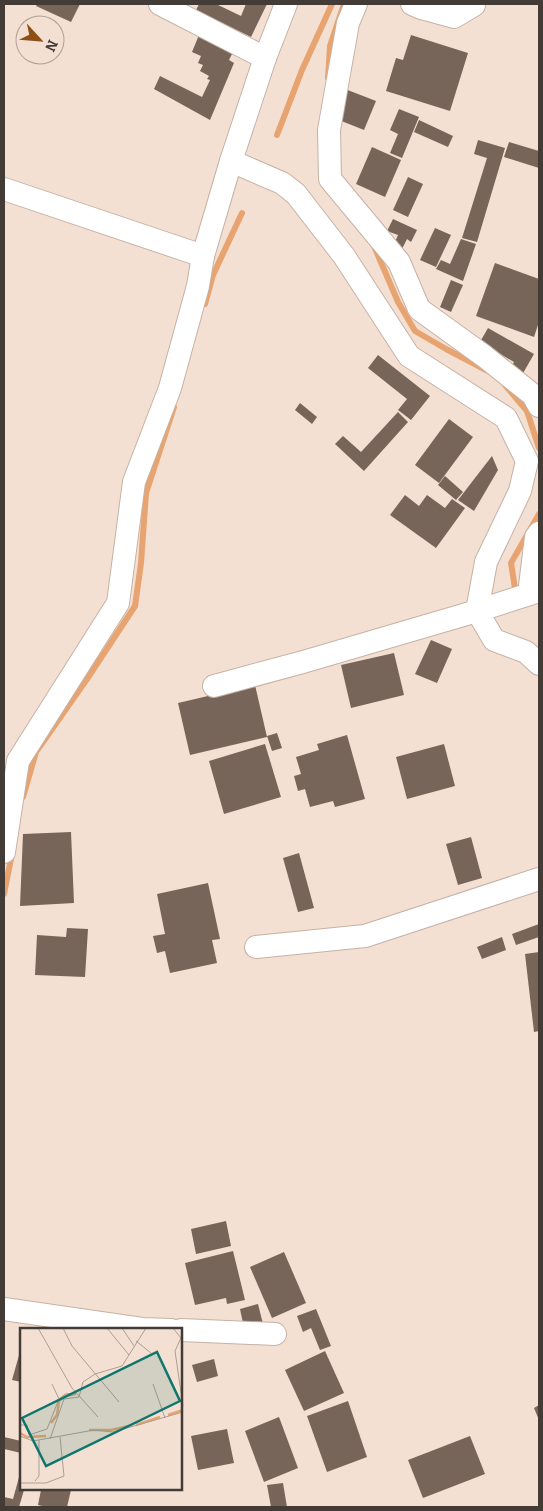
<svg xmlns="http://www.w3.org/2000/svg" width="543" height="1511" viewBox="0 0 543 1511" font-family="Bitter,serif">
  <rect width="100%" height="100%" fill="#f4e0d2"/>
  <g fill="none" stroke-linecap="round" stroke-linejoin="round">
    <g stroke="#e8a470" stroke-width="6">
      <path d="M328,78L330,46L344,4"/>
      <path d="M277,135L302,70L332,4"/>
      <path d="M374,246L398,302L415,331L446,349L486,370"/>
      <path d="M205,304L213,275L242,213"/>
      <path d="M505,385L527,411L539,448"/>
      <path d="M516,595L511,563L539,514"/>
      <path d="M23,797L36,752L87,679L135,606L141,563L146,493L174,407"/>
      <path d="M4,894L12,854"/>
    </g>
  </g>
  <g fill="#766558">
    <path d="M37,4H80L71,22L36,6Z"/>
    <path d="M199,4H216L241,16L246,4H267L251,37L196,10Z"/>
    <path d="M199,35L233,52L229,60L234,63L210,120L154,89L160,76L202,97L210,80L207,79L209,76L200,71L203,65L198,63L201,56L192,52Z"/>
    <path d="M411,35L468,53L450,111L386,91L396,58L403,60Z"/>
    <path d="M345,89L376,101L364,130L339,120L345,106L340,103Z"/>
    <path d="M399,109L419,117L402,158L390,153L398,134L390,130Z"/>
    <path d="M419,120L453,136L448,147L414,132Z"/>
    <path d="M478,140L505,148L477,242L462,238L487,158L474,154Z"/>
    <path d="M509,142L539,151V168L504,157Z"/>
    <path d="M372,147L401,160L385,197L356,184Z"/>
    <path d="M408,177L423,184L408,217L393,210Z"/>
    <path d="M393,219L417,230L411,242L407,239L400,253L392,249L398,235L387,231Z"/>
    <path d="M435,228L451,235L436,267L420,260Z"/>
    <path d="M461,239L476,244L463,281L436,269L441,260L450,264Z"/>
    <path d="M495,263L539,279V322L534,337L476,316Z"/>
    <path d="M451,280L463,285L451,312L440,307Z"/>
    <path d="M488,328L534,354L522,375L511,368L514,362L480,342Z"/>
    <path d="M378,355L430,396L411,420L398,410L407,399L368,368Z"/>
    <path d="M300,403L317,417L312,424L295,410Z"/>
    <path d="M398,412L408,422L364,471L335,444L343,436L361,452Z"/>
    <path d="M449,419L473,437L439,483L415,465Z"/>
    <path d="M492,456L498,470L474,511L458,500Z"/>
    <path d="M445,476L463,492L456,500L438,485Z"/>
    <path d="M405,495L419,506L427,495L445,508L452,499L465,508L436,548L390,515Z"/>
    <path d="M431,640L452,649L437,683L415,674Z"/>
    <path d="M394,653L404,695L351,708L341,665Z"/>
    <path d="M255,685L267,737L190,755L178,703Z"/>
    <path d="M277,733L282,748L272,751L267,736Z"/>
    <path d="M347,735L365,799L335,807L333,801L310,807L305,789L298,791L294,776L301,774L296,757L319,750L317,744Z"/>
    <path d="M265,744L281,797L224,814L209,761Z"/>
    <path d="M444,744L455,786L407,799L396,757Z"/>
    <path d="M71,832L74,903L20,906L23,834Z"/>
    <path d="M471,837L482,878L458,885L446,844Z"/>
    <path d="M299,853L314,908L298,912L283,858Z"/>
    <path d="M208,883L220,939L212,940L217,963L170,973L165,951L157,953L153,936L165,934L157,894Z"/>
    <path d="M539,924V937L516,945L512,934Z"/>
    <path d="M67,928L88,929L85,977L35,975L37,935L66,937Z"/>
    <path d="M502,937L506,950L482,959L477,947Z"/>
    <path d="M539,952V1031L534,1032L525,954Z"/>
    <path d="M226,1221L231,1246L196,1254L191,1229Z"/>
    <path d="M233,1251L245,1300L227,1304L226,1298L195,1305L185,1263Z"/>
    <path d="M284,1252L306,1303L272,1318L250,1267Z"/>
    <path d="M258,1304L263,1324L244,1328L240,1309Z"/>
    <path d="M316,1309L331,1346L320,1350L311,1328L303,1332L297,1316Z"/>
    <path d="M21,1348V1382L12,1380Z"/>
    <path d="M325,1351L344,1393L304,1411L285,1370Z"/>
    <path d="M214,1359L218,1376L197,1382L192,1365Z"/>
    <path d="M348,1401L367,1457L327,1472L307,1416Z"/>
    <path d="M539,1405V1420L534,1408Z"/>
    <path d="M279,1417L298,1468L264,1482L245,1431Z"/>
    <path d="M227,1429L234,1463L198,1470L191,1436Z"/>
    <path d="M470,1436L485,1474L423,1498L408,1460Z"/>
    <path d="M4,1437L21,1441V1453L4,1449Z"/>
    <path d="M21,1470V1490H24L19,1507H4V1497L13,1499Z"/>
    <path d="M283,1483L287,1507H271L267,1485Z"/>
    <path d="M41,1490H71L67,1507H47L38,1505Z"/>
  </g>
  <g fill="none" stroke-linecap="round" stroke-linejoin="round">
    <g stroke="#c6b2a5" stroke-width="24">
      <g id="minor">
        <path d="M160,4L265,58"/>
        <path d="M356,4L348,23L329,130L330,179L399,262L419,309L484,356L533,395L539,406"/>
        <path d="M412,4L421,8L454,17L474,5V4"/>
        <path d="M231,161L282,183L296,194L344,256L409,356L506,418L527,461L520,491L486,562L477,611L494,640L526,652L539,664"/>
        <path d="M4,189L203,256"/>
        <path d="M529,594L536,537L539,533"/>
        <path d="M214,686L303,662L477,611L539,591"/>
        <path d="M4,852L18,761L118,603L134,482L170,388L198,286L203,256L231,161L265,58L286,4"/>
        <path d="M256,947L365,936L539,879"/>
        <path d="M4,1309L142,1329L171,1330"/>
        <path d="M181,1330L275,1334"/>
      </g>
    </g>
    <use href="#minor" stroke="#fff" stroke-width="22"/>
  </g>
  <g transform="translate(20 1328)">
    <rect width="162" height="162" fill="#f4e0d2"/>
    <path fill="none" stroke="#e8a470" stroke-width="2.5" d="M148,87L163,82M31,95L37,87L39,73L45,68L56,66M116,97L140,89M69,102H91L109,98M0,105L7,109L26,108"/>
    <path fill="none" stroke="#ad9e94" stroke-width="1" d="M18,0L52,60L78,89M43,0L52,18L99,74M87,0L109,27M102,0L114,18M153,0L161,10L155,23L163,78M116,13L131,25M32,56L39,71M133,56L145,90M0,97H7L9,107L27,101L39,71L45,66L56,65M0,108L13,113L74,102L93,104L163,84M30,111L44,71L59,69L63,54L75,46L102,38L126,0M15,153L19,148V112M0,155H26L44,148L40,109"/>
    <path fill="#0f766e" fill-opacity="0.15" stroke="#0f766e" stroke-width="2.5" d="M137,24L160,73L26,138L2,90Z"/>
    <rect width="162" height="162" fill="none" stroke="#433b36" stroke-width="2.5"/>
  </g>
  <rect width="543" height="1511" fill="none" stroke="#433b36" stroke-width="10"/>
  <g transform="translate(40 40) rotate(116)"><circle r="24" fill="#f4e0d2" stroke="#ad9e94"/>
  <path d="M0-4L9 19L0 12L-9 19Z" fill="#8e4f16"/>
  <text y="-8" font-size="14" font-weight="bold" text-anchor="middle" fill="#433b36">N</text>
  </g>
</svg>
